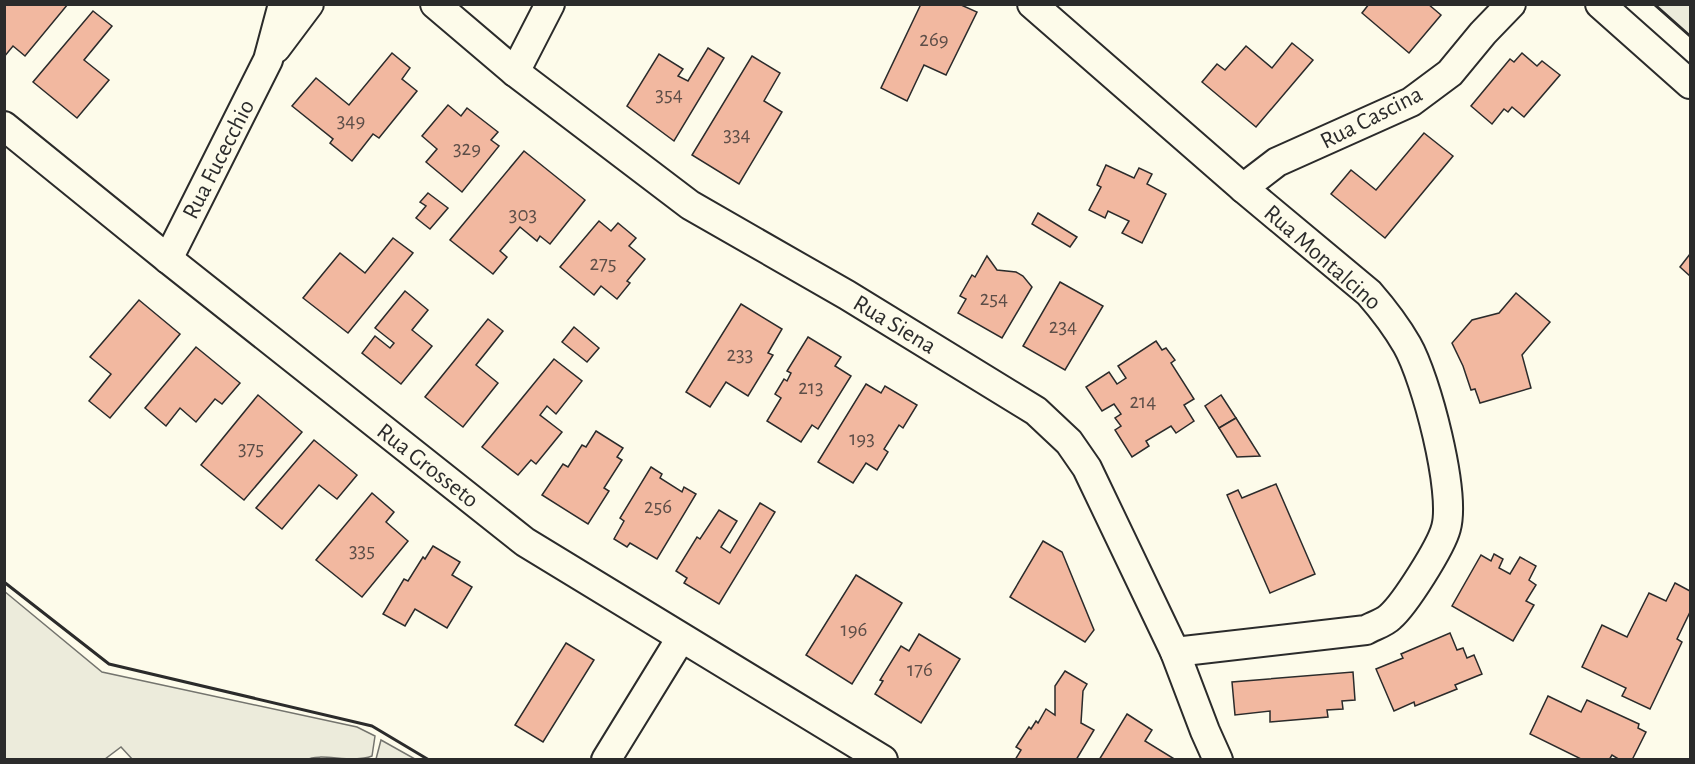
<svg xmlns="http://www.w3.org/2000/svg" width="1695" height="764" viewBox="0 0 1695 764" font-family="'Alegreya Sans',sans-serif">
  <rect width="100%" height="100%" fill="#fdfbea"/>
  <g fill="#ecebdb" stroke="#74746e" stroke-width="1.5">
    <path d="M1654,5H1690V36Z"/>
    <path d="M4,591L102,672L357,727L375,736L372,756C351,764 321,752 306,760H133L121,747L105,759H5Z"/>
    <path d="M381,740L415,759H376Z"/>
  </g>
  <g fill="#f2b8a0" stroke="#2b2b2b" stroke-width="1.5">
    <path d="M4,4H68L25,56L13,46L4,57Z"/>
    <path d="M921,4H959L977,12L946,75L924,65L907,101L881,88Z"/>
    <path d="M1369,4H1428L1441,15L1409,53L1362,13Z"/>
    <path d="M93,11L112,26L84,60L109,80L77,118L33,82Z"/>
    <path d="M1292,43L1313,60L1256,127L1202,82L1217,64L1225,70L1246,46L1272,68Z"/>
    <path d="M708,48L724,58L674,141L627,106L659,54L683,69L678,76L688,81Z"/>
    <path d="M392,53L410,68L402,79L417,91L379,138L373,134L352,161L330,143L333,139L292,106L316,78L349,105Z"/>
    <path d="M1522,53L1537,66L1542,61L1560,75L1524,117L1512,107L1508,112L1504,109L1492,124L1471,106L1510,59L1514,62Z"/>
    <path d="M752,56L780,73L764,101L782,112L739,184L692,155Z"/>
    <path d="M448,105L461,116L467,108L498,132L491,140L499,146L462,192L426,162L437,149L422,136Z"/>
    <path d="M1424,133L1453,156L1385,238L1331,194L1351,170L1376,190Z"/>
    <path d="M524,151L585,200L550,244L540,236L537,241L520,227L500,251L507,257L493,274L450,240Z"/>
    <path d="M1106,165L1134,178L1139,168L1152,174L1147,184L1166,194L1142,243L1122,233L1129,221L1108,211L1105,218L1089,210L1101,187L1097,185Z"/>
    <path d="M428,193L448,208L430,229L416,218L426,206L420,202Z"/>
    <path d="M1038,213L1077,237L1070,247L1032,224Z"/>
    <path d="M599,221L611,231L618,223L636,238L629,246L645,259L627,281L630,283L617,299L601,286L594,295L560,267Z"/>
    <path d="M393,238L413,253L348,333L303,298L340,253L365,273Z"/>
    <path d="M1690,254V276L1680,267Z"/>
    <path d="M987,256L997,270L1016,272L1023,276L1032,287L1002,338L958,313L966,299L960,296L972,275L975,277Z"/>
    <path d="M1060,282L1103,306L1065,370L1023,346Z"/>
    <path d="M405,291L428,310L412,330L432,346L401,384L362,353L375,336L390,348L394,343L375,328Z"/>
    <path d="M1516,293L1550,322L1522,355L1531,388L1480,403L1475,389L1471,390L1463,366L1452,343L1472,320L1499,313Z"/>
    <path d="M139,300L180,334L110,418L89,401L111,374L90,357Z"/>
    <path d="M741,304L782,329L768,353L773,355L748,396L726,382L710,407L686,392Z"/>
    <path d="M488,319L503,331L476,365L498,383L463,427L425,397Z"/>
    <path d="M574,327L599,348L587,362L562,342Z"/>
    <path d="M808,337L841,357L835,366L851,376L818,429L812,425L801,442L767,421L781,398L775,394L784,379L787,381L791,373L787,371Z"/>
    <path d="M1156,341L1162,350L1166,348L1175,360L1171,363L1194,399L1184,405L1194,421L1176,433L1171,426L1146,441L1149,446L1132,457L1115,430L1121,426L1115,418L1121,414L1114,404L1102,411L1086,387L1109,372L1117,384L1126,378L1118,366Z"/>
    <path d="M196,347L240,383L222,404L215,399L196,422L180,408L166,426L145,408Z"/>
    <path d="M554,359L582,381L556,414L547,406L540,415L562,432L536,464L531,460L518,475L482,447Z"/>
    <path d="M866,384L881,393L885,386L917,405L903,428L899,425L884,449L888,452L877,470L866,463L853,483L818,462Z"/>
    <path d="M258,395L302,432L244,500L201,465Z"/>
    <path d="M1221,395L1236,418L1219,428L1205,406Z"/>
    <path d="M1236,418L1260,456L1237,457L1219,428Z"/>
    <path d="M596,431L623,448L617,457L622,460L604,488L609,491L588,524L542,495L563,464L568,467L582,445L586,447Z"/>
    <path d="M314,440L357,475L337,499L319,485L282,529L256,508Z"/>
    <path d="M651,467L662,474L660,478L682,492L684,487L696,494L657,559L630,543L627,547L614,539L624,521L620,518Z"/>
    <path d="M1276,484L1315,574L1270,593L1227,495L1238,490L1242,498Z"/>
    <path d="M372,493L394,512L386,522L408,541L362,597L316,560Z"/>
    <path d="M760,503L775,512L719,604L684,583L687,578L676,571L697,537L700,539L719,510L737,521L721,547L730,553Z"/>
    <path d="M1043,541L1062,552L1094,630L1085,642L1010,597Z"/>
    <path d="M433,546L460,562L452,575L472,587L447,628L415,609L405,626L383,614L404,579L408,581L423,557L425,559Z"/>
    <path d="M1494,554L1503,559L1499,568L1510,574L1520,557L1536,566L1529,580L1536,585L1526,601L1534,605L1513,641L1452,606L1481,555L1491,561Z"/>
    <path d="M856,575L902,603L852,684L806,655Z"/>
    <path d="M1675,583L1690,591V612L1677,639L1682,642L1650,709L1622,696L1626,688L1582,667L1602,625L1627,637L1649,593L1666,601Z"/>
    <path d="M1450,633L1457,650L1463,648L1467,658L1474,655L1482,674L1455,685L1457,689L1415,706L1414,702L1394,711L1376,669L1403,658L1401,654Z"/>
    <path d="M919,634L960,659L921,723L875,694L883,681L880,680L901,646L909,651Z"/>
    <path d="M566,643L594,660L543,742L515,725Z"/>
    <path d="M1065,671L1087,684L1083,691L1081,723L1094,730L1076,760H1015L1021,750L1016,747L1029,727L1031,729L1036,721L1038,723L1046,709L1055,715V686Z"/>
    <path d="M1353,672L1355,700L1342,701L1343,709L1327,710L1328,717L1270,722V711L1235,715L1232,682Z"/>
    <path d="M1548,696L1581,712L1587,700L1639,724L1638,728L1646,732L1632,760H1620L1612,755L1609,760H1583L1530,734Z"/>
    <path d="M1127,714L1152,730L1145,741L1176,760H1099Z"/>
  </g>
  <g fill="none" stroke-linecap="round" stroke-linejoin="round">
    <g stroke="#2b2b2b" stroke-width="32">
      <g id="minor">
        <path d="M435,4L515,72L690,205L847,295L1036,411L1069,442L1087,468L1175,652L1205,731L1218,760"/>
        <path d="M1032,4L1243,188L1369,293C1383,309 1396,326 1407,345C1426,378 1456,492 1446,528C1441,547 1405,604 1390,617C1384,623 1373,626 1366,630L1175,652"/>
        <path d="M1600,4L1690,84"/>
        <path d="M276,48L309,4"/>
        <path d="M515,72L550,4"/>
        <path d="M4,126L168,259L525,542L883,760"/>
        <path d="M1243,188L1277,162L1411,102L1450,73L1483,33L1511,4"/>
        <path d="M168,259L268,60L283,4"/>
        <path d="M606,760L681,638"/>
      </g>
    </g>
    <use href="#minor" stroke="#fdfbea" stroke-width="28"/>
    <g stroke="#2b2b2b" stroke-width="3">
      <path d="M1654,4L1690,36"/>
      <path d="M4,582L109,664L372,726L429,760"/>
    </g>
  </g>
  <g text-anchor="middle" stroke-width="4.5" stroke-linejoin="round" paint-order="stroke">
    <g font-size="21" fill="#5d4e48">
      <text x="934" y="46">269</text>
      <text x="669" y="101">354</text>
      <text x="351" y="127">349</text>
      <text x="737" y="141">334</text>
      <text x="467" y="155">329</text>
      <text x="523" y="221">303</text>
      <text x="603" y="270">275</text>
      <text x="994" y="305">254</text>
      <text x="1063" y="333">234</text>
      <text x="740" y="361">233</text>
      <text x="811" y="394">213</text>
      <text x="1143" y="408">214</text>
      <text x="862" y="445">193</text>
      <text x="251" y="455">375</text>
      <text x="658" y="513">256</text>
      <text x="362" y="557">335</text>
      <text x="854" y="636">196</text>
      <text x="920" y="676">176</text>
    </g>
    <g font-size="24" fill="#2b2b2b" stroke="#fdfbea">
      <text transform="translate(1371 117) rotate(-27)" y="8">Rua Cascina</text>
      <text transform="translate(218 159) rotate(-63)" y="8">Rua Fucecchio</text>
      <text transform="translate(1323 257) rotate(41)" y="8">Rua Montalcino</text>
      <text transform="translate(895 324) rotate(31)" y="8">Rua Siena</text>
      <text transform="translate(428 465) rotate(38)" y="8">Rua Grosseto</text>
    </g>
  </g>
  <rect width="1695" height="764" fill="none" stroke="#2b2b2b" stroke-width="12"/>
</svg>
